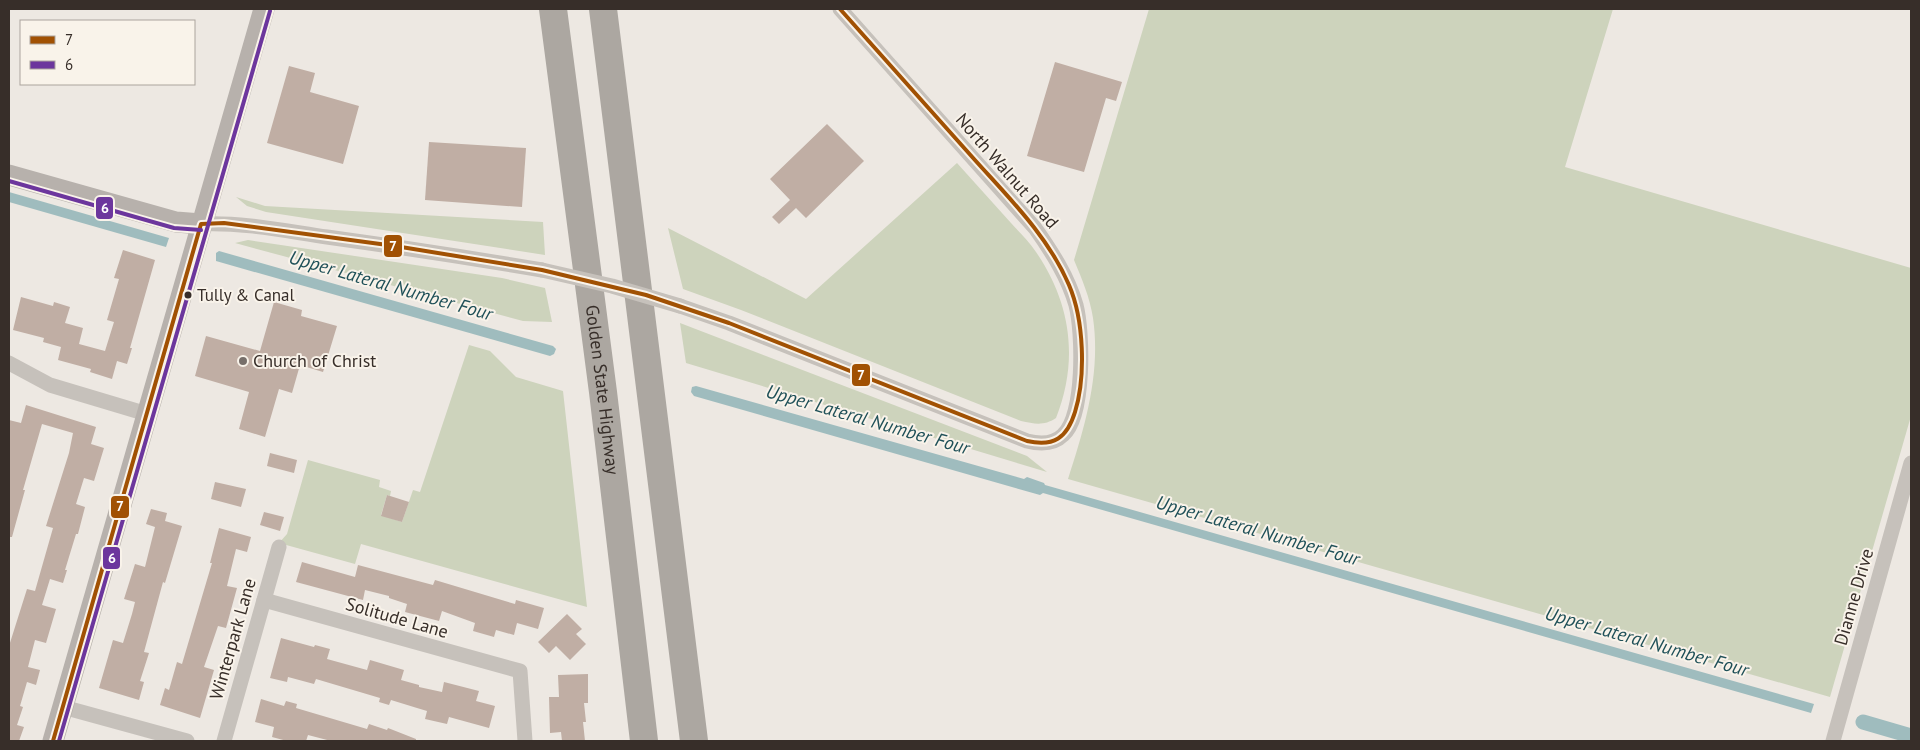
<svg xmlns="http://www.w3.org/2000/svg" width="1920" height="750" viewBox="0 0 1920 750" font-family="'PT Sans',sans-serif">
  <rect width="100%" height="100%" fill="#ede8e2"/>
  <g fill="#cdd3bc">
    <path d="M1149,9H1613L1565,167L1911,268V416L1830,697L1068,479C1085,427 1101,373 1093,318C1090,298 1082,279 1074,260Z"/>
    <path d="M957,163C975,183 993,203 1011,223C1019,232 1029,241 1036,252C1071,303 1079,360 1056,418C1044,426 1035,424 1021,421L741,310L683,289L668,228L806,299Z"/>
    <path d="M236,197L265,206L543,222L545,255L266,212L247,206Z"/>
    <path d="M248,240L502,278L545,288L552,322L523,321L235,243Z"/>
    <path d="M680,323L1027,456L1047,472L686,363Z"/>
    <path d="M469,345L490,351L516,377L563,391L587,607L361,544L355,564L279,543L287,534L308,460L380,480L379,487L391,491L390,496L387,495L381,515L402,522L413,490L420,492Z"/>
  </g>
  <g fill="#9fbcbe">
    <path d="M9,192L169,238L166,247L9,202Z"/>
    <path d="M219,251L553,346L556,349L554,354L550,356L216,261V253Z"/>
    <path d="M696,386L1024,479L1027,477L1044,483L1045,485L1814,704L1811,713L1043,493L1040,495L694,396L691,392L692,387Z"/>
  </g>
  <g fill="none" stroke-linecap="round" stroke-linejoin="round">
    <path stroke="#9fbcbe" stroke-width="15" d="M1863,722L1911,736"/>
  </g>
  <g fill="#c0aea4">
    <path d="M1055,62L1122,82L1116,101L1106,98L1084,172L1027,156Z"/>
    <path d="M289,66L315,73L310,92L359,106L343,164L267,143Z"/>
    <path d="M827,124L864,161L806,218L796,208L779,224L772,217L790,200L770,179Z"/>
    <path d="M429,142L526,148L522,207L425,200Z"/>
    <path d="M123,250L155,260L130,348H132L127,364L117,361L112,379L90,372L91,369L58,360L61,347L43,342L44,338L13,330L21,297L53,306L54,302L70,307L65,323L83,328L79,344L105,351L114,322L107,320L119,279L114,278Z"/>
    <path d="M274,302L302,310L301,316L337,326L323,372L300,365L292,393L279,389L265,437L239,429L249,392L195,376L206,336L260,351Z"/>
    <path d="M26,405L96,427L91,444L104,448L94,481L84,478L76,504L85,507L78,534H76L65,570H67L63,583L50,579L42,605L56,609L46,643L35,640L28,667L40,670L36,685L27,682L20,706L23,707L17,725L24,727L19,741H9V646L27,589L35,591L53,528L46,526L69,453L73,433L42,424L23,490H25L12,537H9V420L21,423Z"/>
    <path d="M270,453L297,460L294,473L267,466Z"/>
    <path d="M215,482L246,489L241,507L211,499Z"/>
    <path d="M387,495L409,502L402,522L381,516Z"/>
    <path d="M151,509L167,513L165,521L182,526L165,583L163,582L144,652L149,653L140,681L144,682L139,700L99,688L113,640L123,643L132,614L135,602L124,599L135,564L145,567L155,527L146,524Z"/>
    <path d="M264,512L284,517L280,531L260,525Z"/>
    <path d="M219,528L251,537L247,552L236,549L227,586L237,588L226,628L218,626L204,667L214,670L200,718L160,705L165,688L169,690L177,662L182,664L212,563H210Z"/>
    <path d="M302,562L355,577L358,565L433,585L435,580L515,604L516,600L544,608L538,629L517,623L514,635L496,630L494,637L473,631L475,623L442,611L439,621L405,612L407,604L389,598V596L365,590L363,600L296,582Z"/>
    <path d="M567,614L582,629L576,634L586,644L570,660L556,646L549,653L538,642Z"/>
    <path d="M281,638L314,647L315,645L330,649L327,659L367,670L370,660L404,670L401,680L419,685V687L442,692L444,682L479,691L476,701L495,706L489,728L449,717L447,724L425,719L427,711L417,708L391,700L389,705L379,702L380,698L316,679L314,684L288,677L287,682L270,678Z"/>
    <path d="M588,674V703H584L586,722H583L585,741H562L561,732L550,733L549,697H559L558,675Z"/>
    <path d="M261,699L284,706L286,701L297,704L296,708L367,729L369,724L387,730L388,728L416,739V741H331L308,735L306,741H287L272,737L274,727L255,722Z"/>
  </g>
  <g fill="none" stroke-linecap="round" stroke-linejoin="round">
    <g stroke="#c6c1bb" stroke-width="15">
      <path d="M201,224C243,222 285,231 327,237C399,247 471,258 542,270"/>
      <path d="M680,306L729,323L1027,441C1039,444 1053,445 1063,435C1085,416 1083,332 1076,305C1068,277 1052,252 1035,228L840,9"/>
      <path d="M9,363L50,385L147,414"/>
      <path d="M264,600L520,671L525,741"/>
      <path d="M63,707L187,741"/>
      <path d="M224,741L279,547"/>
      <path d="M1833,741L1911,463"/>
    </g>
    <g stroke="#b7b1ac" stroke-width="21">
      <path d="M9,175L176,222L201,224"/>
      <path d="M53,741L264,9"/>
    </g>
    <g stroke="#aca7a1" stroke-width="28">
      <path id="s1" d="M553,9L603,392L644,741"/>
      <path d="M603,9L694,741"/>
    </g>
    <path stroke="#c6c1bb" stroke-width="15" d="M542,270L612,286L680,306"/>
    <g stroke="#f9f3ea" stroke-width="8">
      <path id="bus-1" d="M53,741L201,224L224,223L395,246L542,270L646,295L729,323L1027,441C1054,447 1067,438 1075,412C1086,376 1084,320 1069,285C1048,236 1009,198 974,159C929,109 885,59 840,9"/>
    </g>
    <g stroke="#f9f3ea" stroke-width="8">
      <g id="bus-2">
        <path d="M9,181L174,228L201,230"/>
        <path d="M59,741L270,11"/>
      </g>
    </g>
    <use href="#bus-1" stroke="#a15103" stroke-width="4"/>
    <use href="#bus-2" stroke="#6c369d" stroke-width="4"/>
  </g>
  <circle fill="#372e29" stroke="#f9f3ea" stroke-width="2" cx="188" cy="295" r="4.5"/>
  <circle fill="#776f6a" stroke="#f9f3ea" stroke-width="2" cx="243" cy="361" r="5"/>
  <g text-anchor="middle" stroke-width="4" stroke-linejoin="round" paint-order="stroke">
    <g font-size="17" fill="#372e29" stroke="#f9f3ea" text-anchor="start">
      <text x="197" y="301">Tully &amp; Canal</text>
    </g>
    <g font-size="18" fill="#372e29" stroke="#f9f3ea">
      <text transform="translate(1007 171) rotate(49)" y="6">North Walnut Road</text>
      <text dy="6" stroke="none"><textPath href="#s1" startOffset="384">Golden State Highway</textPath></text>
      <text transform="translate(1854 597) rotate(-74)" y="6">Dianne Drive</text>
      <text transform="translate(397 618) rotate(16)" y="6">Solitude Lane</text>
      <text transform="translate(233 639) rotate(-74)" y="6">Winterpark Lane</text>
    </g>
    <g font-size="18" fill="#372e29" stroke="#f9f3ea" text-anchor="start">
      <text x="253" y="367">Church of Christ</text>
    </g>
    <g font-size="19" font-style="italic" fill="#1f5058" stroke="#f9f3ea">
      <text transform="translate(391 285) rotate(16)" y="7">Upper Lateral Number Four</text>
      <text transform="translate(868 419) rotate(16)" y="7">Upper Lateral Number Four</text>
      <text transform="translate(1258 530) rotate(16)" y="7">Upper Lateral Number Four</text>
      <text transform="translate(1647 641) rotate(16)" y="7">Upper Lateral Number Four</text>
    </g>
  </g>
  <g stroke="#f9f3ea" stroke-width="2">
    <rect x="95" y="196" width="19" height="24" rx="5" fill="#6c369d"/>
    <rect x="383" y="234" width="20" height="24" rx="5" fill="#a15103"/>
    <rect x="851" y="363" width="20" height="24" rx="5" fill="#a15103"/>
    <rect x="110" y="495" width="20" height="24" rx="5" fill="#a15103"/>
    <rect x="102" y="546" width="19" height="24" rx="5" fill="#6c369d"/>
  </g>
  <g font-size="14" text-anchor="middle" font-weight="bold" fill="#fff">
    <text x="105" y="213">6</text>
    <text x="393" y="251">7</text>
    <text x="861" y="380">7</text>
    <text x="120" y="511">7</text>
    <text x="112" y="563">6</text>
  </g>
  <rect width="1920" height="750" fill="none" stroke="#372e29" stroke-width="20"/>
  <rect x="20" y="20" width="175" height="65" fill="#f9f3ea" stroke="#aba49d"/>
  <rect x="30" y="36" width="25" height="8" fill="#a15103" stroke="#aba49d"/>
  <text x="65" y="45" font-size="15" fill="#372e29">7</text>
  <rect x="30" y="61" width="25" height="8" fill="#6c369d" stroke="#aba49d"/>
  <text x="65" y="70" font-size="15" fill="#372e29">6</text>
</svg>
